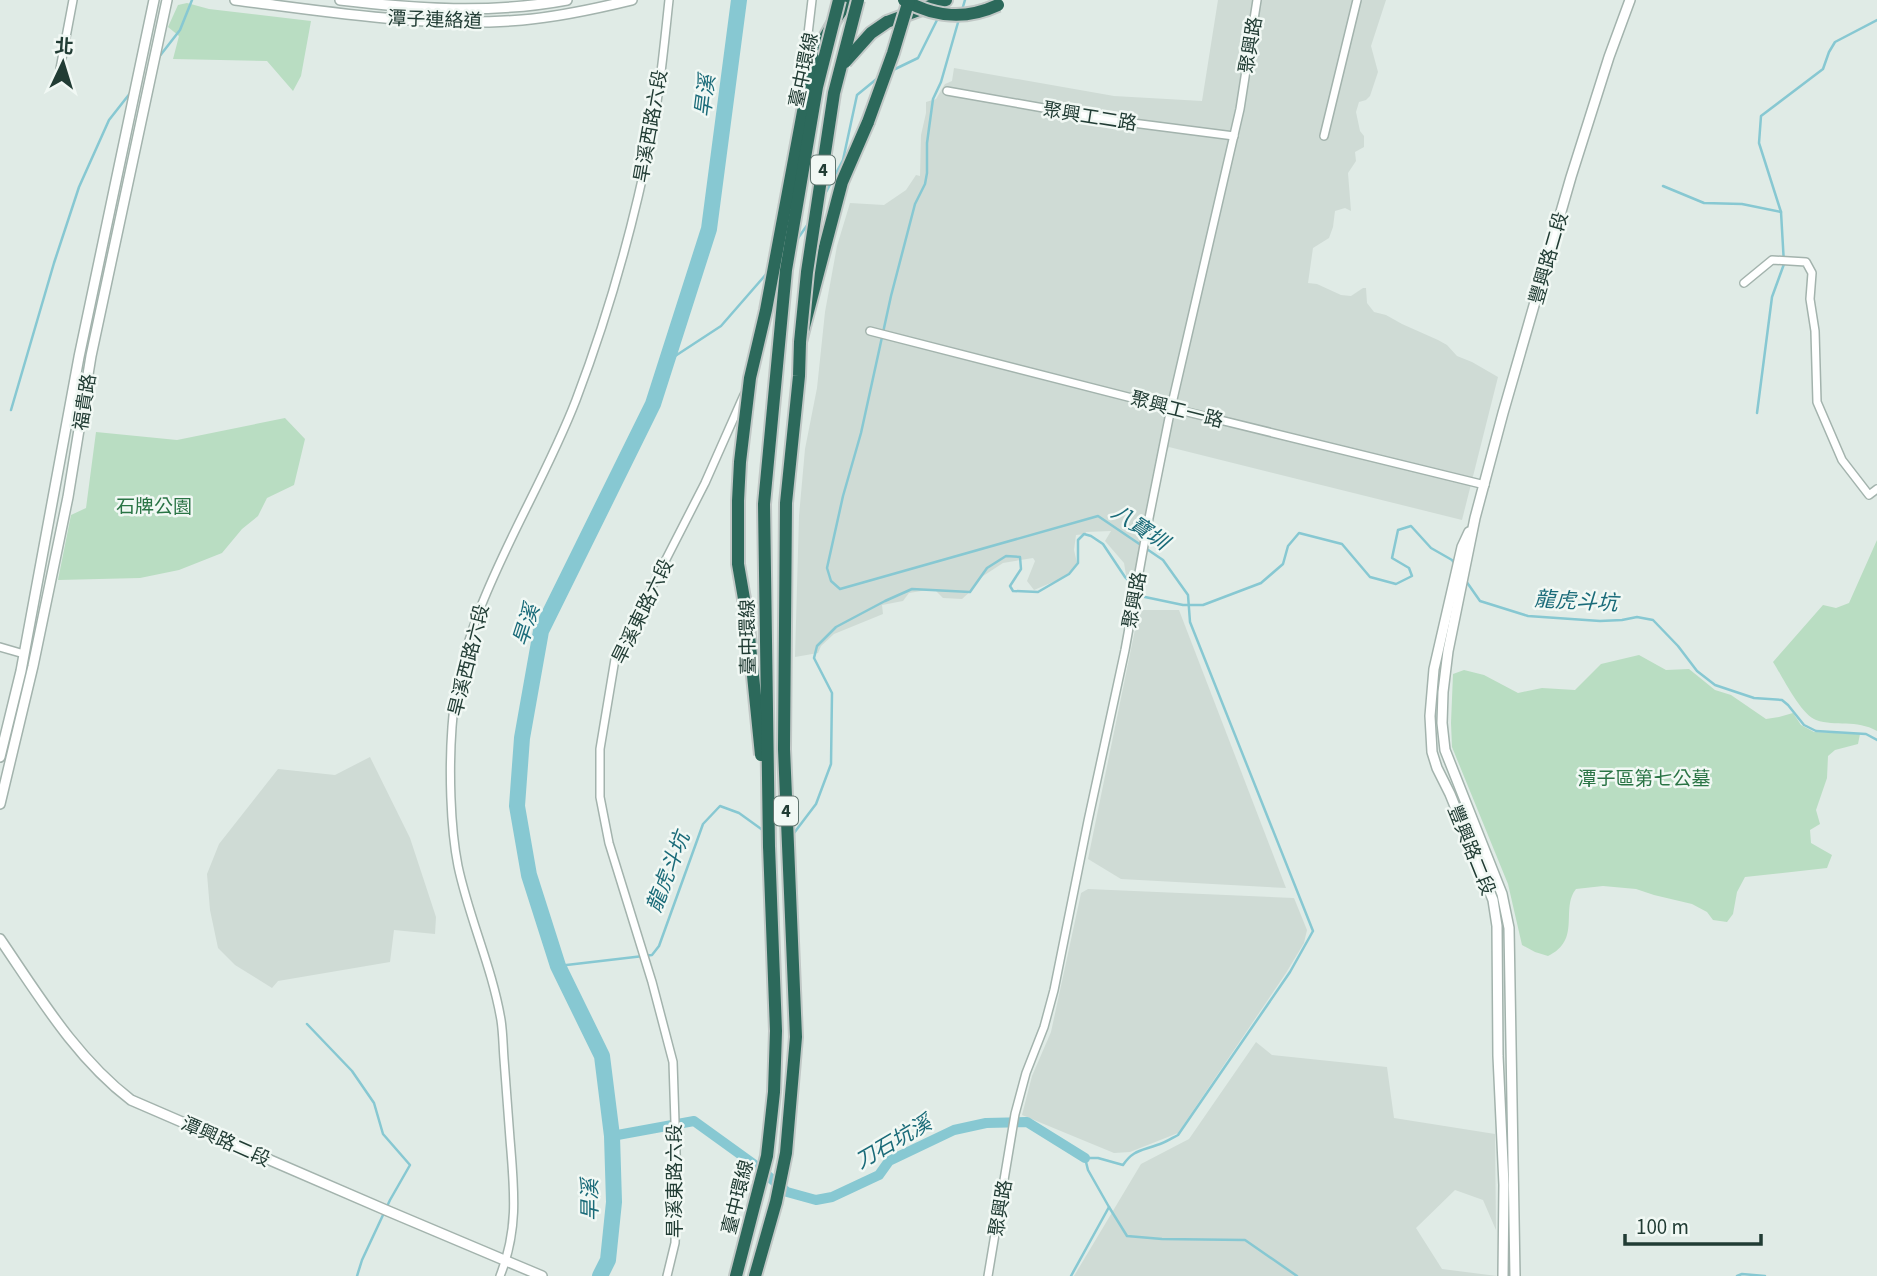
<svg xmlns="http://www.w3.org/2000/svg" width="1877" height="1276" viewBox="0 0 1877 1276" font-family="'Source Sans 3','Noto Sans TC',sans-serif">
  <rect width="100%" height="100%" fill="#e0ebe6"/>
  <g fill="#cfdbd5">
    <path d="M1218,0H1386L1371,46L1378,72L1370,96L1366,100L1359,102L1356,112L1360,131L1364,136V147L1355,152L1356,161L1348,173L1351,211L1345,208L1335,211L1333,227L1329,238L1313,248L1308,283L1317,284L1341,295L1351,296L1363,288H1366L1367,303L1374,312L1386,315L1402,324L1438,340L1447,345L1457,356L1472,362L1498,377L1462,520L1169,447L1165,455L1140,583L1127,581L1124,563L1105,541L1111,531L1086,532V534L1076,535L1074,550L1077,563L1065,577L1034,590L1027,581L1035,561L1033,558L1003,563L980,578L973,589L962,599L943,598L934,589L909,593L903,601L882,605L883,614L834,634L821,646L818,653L795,657L799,516L805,449L817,388L825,312L837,246L850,203L884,205L906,190L916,175L920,176L921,135L926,113V102L936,99L945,84L952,81L954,68L1114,96L1202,101Z"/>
    <path d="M1139,610H1179L1286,888L1121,879L1088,859Z"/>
    <path d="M370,757L410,838L436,917L435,934L394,930L390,962L278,981L272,988L235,965L218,948L210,910L207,874L219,844L278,769L335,775Z"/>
    <path d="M1088,889L1294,898L1307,930L1304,943L1286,973L1178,1133L1130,1152L1114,1153L1022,1115L1032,1076L1051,1032L1080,898L1081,893Z"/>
    <path d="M1256,1042L1272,1055L1387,1067L1394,1118L1495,1134L1496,1230L1483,1200L1455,1190L1416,1228L1442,1269L1497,1276H1074L1141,1164L1189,1139Z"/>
  </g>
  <g fill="#b9ddc2">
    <path d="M187,3L209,9L311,21L301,76L293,91L267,61L173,59L179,36L168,27L178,5Z"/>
    <path d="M285,418L305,439L294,485L267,498L258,516L242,529L222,553L179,570L140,578L58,580L71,515L86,508L96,432L177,440Z"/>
    <path d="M1877,540V731C1856,719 1836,727 1816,720C1801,715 1782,676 1773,662L1823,605L1836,608L1849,603Z"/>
    <path d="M1639,655L1666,670L1689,669L1715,690L1731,695L1766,719L1779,717L1793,713L1801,725L1814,732L1860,734L1858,744L1835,750L1828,756L1827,778L1816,810L1820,824L1810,830L1811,843L1832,855L1827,868L1745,877L1737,892L1733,914L1727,922L1713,920L1707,912L1692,904L1654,895L1636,889L1603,886L1576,889C1560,909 1582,940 1548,956L1535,952L1522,945L1508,884L1452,747L1451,723L1453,674L1464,670L1484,675L1518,693L1542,688L1575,690L1601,664Z"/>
  </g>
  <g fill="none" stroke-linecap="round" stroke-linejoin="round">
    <g stroke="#87c8d2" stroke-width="2.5">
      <path d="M962,10L965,0"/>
      <path d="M959,19L941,82L933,99L927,143V173L925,184L915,204L891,296L861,433L843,496L827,568L831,581L840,589L1098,516L1163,560L1188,595L1190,622L1313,931L1290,972L1178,1135C1172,1138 1165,1143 1157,1145C1141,1151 1133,1150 1123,1165L1098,1158H1085L1088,1170L1109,1207L1071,1276"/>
      <path d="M159,57L180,30L192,0"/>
      <path d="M891,71L918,58L938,18"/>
      <path d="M1663,186L1704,203L1742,204L1781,212"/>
      <path d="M825,194L843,160L857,95L879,77"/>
      <path d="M796,241L808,224"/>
      <path d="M666,362L721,326L768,272"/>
      <path d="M11,410L54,263L79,187L109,120L131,92"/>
      <path d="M1757,413L1772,297L1784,264L1781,212L1759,143L1761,116L1823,69L1829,52L1835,42L1877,20"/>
      <path d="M1466,581L1480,601L1528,616L1600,621L1622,620L1637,617L1653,620L1678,646L1697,671L1715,685L1754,698L1782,700L1788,705L1804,725L1816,731L1866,734L1877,740"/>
      <path d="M791,835L794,833L816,804L831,764L832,693L814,658L817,646L836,627L885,601L912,589L970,592L987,568L1006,556L1020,557L1021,569L1010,586L1013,591L1038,592L1069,574L1078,563V540L1084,534L1091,536L1103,544L1125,577L1145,597L1183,605H1203L1261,583L1283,564L1288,546L1299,533L1342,544L1370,577L1396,584L1412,576L1409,568L1392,558L1398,530L1411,526L1431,548L1452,560L1455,564"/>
      <path d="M558,966L652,955L659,946L703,824L720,806L739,813L764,831"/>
      <path d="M307,1024L352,1071L374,1103L383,1134L410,1165L390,1200L362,1260L357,1276"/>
      <path d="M1109,1207L1127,1236L1162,1239L1245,1240L1297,1276"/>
      <path d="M1737,1276L1742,1274L1765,1276"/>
    </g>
    <path stroke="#87c8d2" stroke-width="10" d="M612,1136L694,1121L755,1165L787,1192L816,1200L832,1197L879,1175L889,1161L954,1130L986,1123L1027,1122L1085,1158"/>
    <path stroke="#87c8d2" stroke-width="16" d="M600,1276L608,1260L614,1202L612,1136L602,1056L558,966L529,875L517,806L522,738L541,631L653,404L709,229L739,0"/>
    <g stroke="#a3b3ad" stroke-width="10">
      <g id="minor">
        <path d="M60,69L73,0"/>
        <path d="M802,85L812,0"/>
        <path d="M947,91L1117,121L1234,136"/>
        <path d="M1324,136L1357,0"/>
        <path d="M1744,283L1772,260L1806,262L1812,273L1810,299L1815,331L1817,402L1842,460L1869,495L1877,489"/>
        <path d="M870,331L1171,408L1485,485"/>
        <path d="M0,647L24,654"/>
        <path d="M500,1276C519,1229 514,1188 510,1139C508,1112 506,1086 504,1059C503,1046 503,1033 501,1020C492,967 469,918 458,866C450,826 449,768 452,727C460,607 534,509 576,400C608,316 633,227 651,138C660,93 664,46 669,0"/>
        <path d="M667,1276L675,1243L677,1183L673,1062L652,982L609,843L600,797V749L615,659L705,483L744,395"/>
        <path d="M988,1276L1015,1114L1026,1073L1044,1027L1054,990L1088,821L1125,650L1148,523L1171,408L1240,109L1257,0"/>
      </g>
    </g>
    <g stroke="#a3b3ad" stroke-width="12">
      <g id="tertiary">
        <path d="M235,0C330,12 426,28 522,20C559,17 595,9 632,0"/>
        <path d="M340,0C415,9 492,14 567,0"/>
        <path d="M1469,532L1462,547L1434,669L1430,716L1432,752L1437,768L1450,794L1493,900L1497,926L1498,1056L1504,1185L1503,1276"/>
        <path d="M0,757L21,671L79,357L154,0"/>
        <path d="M0,804L33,666L68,497L91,356L167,0"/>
        <path d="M0,939C39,996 75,1057 131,1100L388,1211L542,1276"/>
        <path d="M1515,1276L1509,928L1502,894L1445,750L1442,723L1443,692L1448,651L1475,518L1503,413L1571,177L1609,57L1630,0"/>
      </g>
    </g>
    <g stroke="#c1c8c6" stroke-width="16">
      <g id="motorway">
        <path d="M887,22L946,0"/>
        <path d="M813,58L835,20L849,0"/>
        <path d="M736,1276L767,1156L774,1092L776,1031L769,846"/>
        <path d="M755,1276L776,1202L786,1153L796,1037L784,749L786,503L799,376L800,342L842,182L868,122"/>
      </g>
    </g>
    <use href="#minor" stroke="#fff" stroke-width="7"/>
    <use href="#tertiary" stroke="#fff" stroke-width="9"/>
    <use href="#motorway" stroke="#2c695b" stroke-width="12"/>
    <g stroke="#c1c8c6" stroke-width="16" stroke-linecap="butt">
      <g id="motorway-bridge">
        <path d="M904,0C936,18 966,20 998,5"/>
        <path d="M845,62L871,33L887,22"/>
        <path d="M868,122L893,53L909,0"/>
        <path d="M800,342L807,272L834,93L858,0"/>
        <path d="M761,755L747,616L738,564V501L740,462L750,378L766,310L813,58"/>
        <path d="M769,846L764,504L786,270L817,87L839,0"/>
      </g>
    </g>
    <use href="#motorway-bridge" stroke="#2c695b" stroke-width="12"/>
  </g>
  <g text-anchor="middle" stroke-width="5" stroke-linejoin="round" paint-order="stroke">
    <g fill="#f1f8f4" stroke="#5f746e" stroke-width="2">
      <rect x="811" y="155.5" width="24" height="29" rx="5"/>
      <rect x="774" y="796.5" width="24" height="29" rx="5"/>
    </g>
    <g font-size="18" font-weight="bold" fill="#213c34">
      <text x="823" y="176">4</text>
      <text x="786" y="817">4</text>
    </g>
    <g font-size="19" fill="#213c34" stroke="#f1f8f4">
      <text transform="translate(435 19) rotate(2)" y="7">潭子連絡道</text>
      <text transform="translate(1250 45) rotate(-81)" y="7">聚興路</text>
      <text transform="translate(803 70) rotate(-78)" y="7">臺中環線</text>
      <text transform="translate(1090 116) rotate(9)" y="7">聚興工二路</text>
      <text transform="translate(650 126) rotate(-80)" y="7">旱溪西路六段</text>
      <text transform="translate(1548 258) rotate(-74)" y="7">豐興路二段</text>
      <text transform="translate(84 402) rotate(-81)" y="7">福貴路</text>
      <text transform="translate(1177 409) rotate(14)" y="7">聚興工一路</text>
      <text transform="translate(1134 600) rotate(-80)" y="7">聚興路</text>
      <text transform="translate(642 611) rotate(-64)" y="7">旱溪東路六段</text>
      <text transform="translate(747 637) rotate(-91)" y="7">臺中環線</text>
      <text transform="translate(468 660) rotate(-76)" y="7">旱溪西路六段</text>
      <text transform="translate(1472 850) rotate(68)" y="7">豐興路二段</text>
      <text transform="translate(226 1141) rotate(24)" y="7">潭興路二段</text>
      <text transform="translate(674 1181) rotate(-90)" y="7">旱溪東路六段</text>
      <text transform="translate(737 1197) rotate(-76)" y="7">臺中環線</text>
      <text transform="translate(1000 1208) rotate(-81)" y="7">聚興路</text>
    </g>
    <g font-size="19" fill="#2a7445" stroke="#f1f8f4">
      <text x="154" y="513">石牌公園</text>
      <text x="1644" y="785">潭子區第七公墓</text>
    </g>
    <g font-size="21" font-style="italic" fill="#1a6b79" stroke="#f1f8f4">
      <text transform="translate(705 96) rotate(-83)" y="7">旱溪</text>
      <text transform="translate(1140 527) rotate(34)" y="7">八寶圳</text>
      <text transform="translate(1576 601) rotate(3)" y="7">龍虎斗坑</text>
      <text transform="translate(526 625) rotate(-72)" y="7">旱溪</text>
      <text transform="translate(668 872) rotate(-69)" y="7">龍虎斗坑</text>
      <text transform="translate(893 1142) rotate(-30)" y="7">刀石坑溪</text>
      <text transform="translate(590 1200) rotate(-90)" y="7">旱溪</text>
    </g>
  </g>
  <g transform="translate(63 63) rotate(4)" stroke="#f1f8f4" stroke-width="5" paint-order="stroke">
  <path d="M0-5L12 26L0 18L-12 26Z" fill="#213c34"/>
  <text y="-10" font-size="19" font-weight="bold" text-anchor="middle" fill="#213c34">北</text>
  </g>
  <path d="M1625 1234v10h136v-10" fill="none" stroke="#213c34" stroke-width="3.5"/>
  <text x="1636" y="1234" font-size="21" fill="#213c34" stroke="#f1f8f4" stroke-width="5" paint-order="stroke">100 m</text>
</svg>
